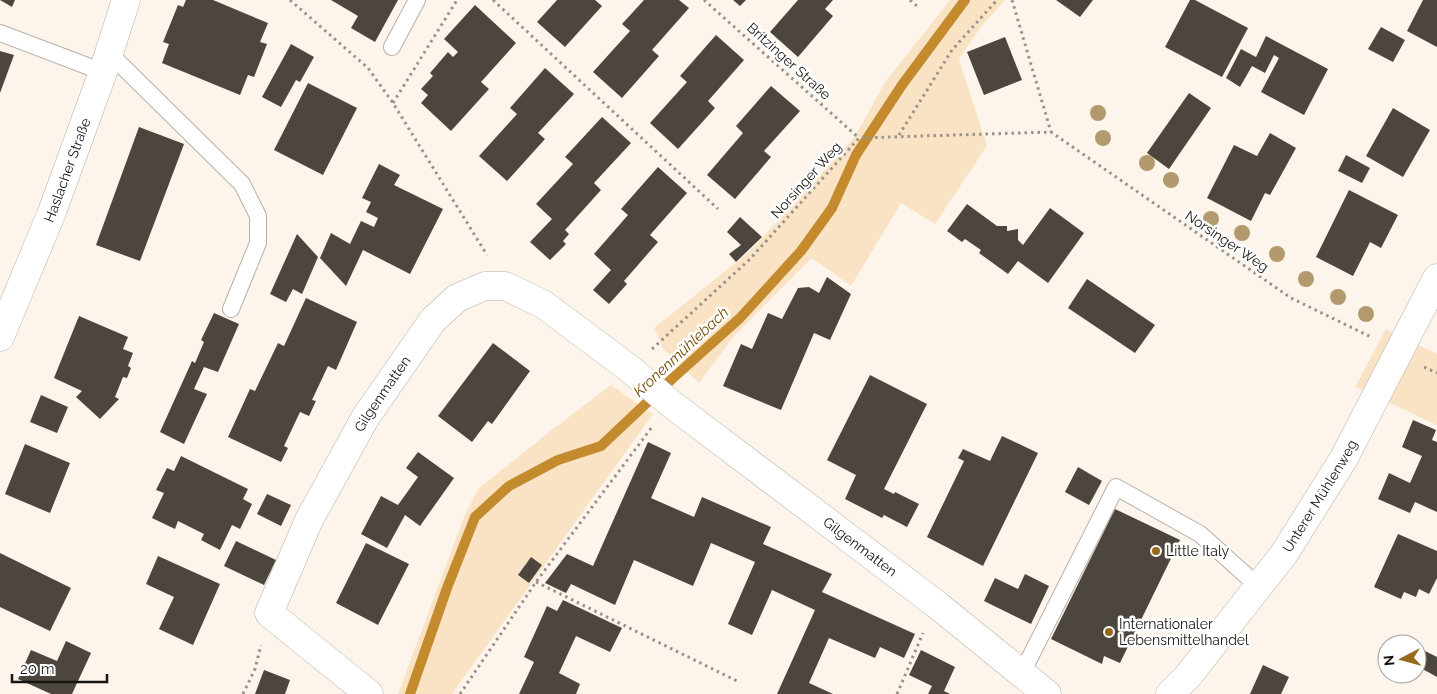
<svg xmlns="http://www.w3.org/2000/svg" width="1437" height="694" viewBox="0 0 1437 694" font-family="Raleway,sans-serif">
  <rect width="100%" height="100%" fill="#fdf5eb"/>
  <g fill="#fae3c5">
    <path d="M950,0H1005L981,27L959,59L987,146L935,224L901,203L851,286L812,258L734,336L699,383L664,350L654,328L749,252L854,138L886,81Z"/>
    <path d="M1386,329L1437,354V425L1355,387Z"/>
    <path d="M611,385L653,414L452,694H398L464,517L478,489L553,429Z"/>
  </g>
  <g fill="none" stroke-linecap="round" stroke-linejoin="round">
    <path stroke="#c48a2e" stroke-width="10" d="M410,694L447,588L475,517L509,486L558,460L601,446L673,378L740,318L801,251L832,208L856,155L902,85L965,0"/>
  </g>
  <g fill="#4c463f">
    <path d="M0,0H15L12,7Z"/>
    <path d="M186,0H213L268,23L260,42L267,44L254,77L248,75L240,95L162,63L169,44L163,42L178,5L183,7Z"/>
    <path d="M331,0H398L375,42L351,28L358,16Z"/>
    <path d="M557,0H595L602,6L565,47L537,22Z"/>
    <path d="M644,0H679L689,8L652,50L659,56L622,98L593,72L630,31L622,24Z"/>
    <path d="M733,0H746L740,6Z"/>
    <path d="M798,0H833L825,9L833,16L798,57L770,32Z"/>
    <path d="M1056,0H1093L1080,17Z"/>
    <path d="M1190,0H1195L1248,28L1222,77L1165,47Z"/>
    <path d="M1423,0H1437V47L1407,31Z"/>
    <path d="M475,5L516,43L481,82L489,89L451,131L421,103L428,95L421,89L433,76L430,73L448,52L453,57L458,52L444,39Z"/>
    <path d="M1381,27L1405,40L1393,62L1368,49Z"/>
    <path d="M716,35L744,60L708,101L715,108L678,149L650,123L687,82L680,76Z"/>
    <path d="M1266,36L1328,69L1304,115L1261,92L1279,58L1274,55L1265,73L1252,66L1240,87L1226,78L1241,49L1256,57Z"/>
    <path d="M1005,37L1022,80L984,95L967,52Z"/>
    <path d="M291,44L314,57L300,82L296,80L281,107L262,97Z"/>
    <path d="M0,51L14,55L0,93Z"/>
    <path d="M545,68L574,94L538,133L545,139L507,181L479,156L517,114L510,108Z"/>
    <path d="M308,83L357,108L323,175L274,150Z"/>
    <path d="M771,86L800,111L764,151L771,157L735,199L707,175L743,133L736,126Z"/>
    <path d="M1189,93L1211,108L1169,169L1147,153Z"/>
    <path d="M1393,108L1430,130L1403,177L1366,156Z"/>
    <path d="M602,117L631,143L594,183L601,190L565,230L569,234L563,241L566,244L550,260L530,242L552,219L536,204L573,164L565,157Z"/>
    <path d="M139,127L184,144L140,261L96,245Z"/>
    <path d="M1270,133L1296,148L1270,195L1265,193L1251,221L1207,198L1234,145L1257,156Z"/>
    <path d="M1346,155L1370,168L1362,183L1338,171Z"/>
    <path d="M379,164L400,175L394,185L443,209L410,274L363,250L346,286L320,258L331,233L350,244L361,221L374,227L378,218L366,212L371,202L362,198Z"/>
    <path d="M658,167L687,193L650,235L658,242L624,281L627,284L609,304L593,290L611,270L594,254L628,215L621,209Z"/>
    <path d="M1349,190L1398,215L1381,248L1370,242L1353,276L1316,257Z"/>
    <path d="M967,204L997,226H1007V231L1018,229V240L1023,245L1050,208L1084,233L1048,283L1018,261L1008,274L979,253L981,250L965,239L962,242L947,231Z"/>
    <path d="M740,217L762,237L736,262L729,254L741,245L727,232Z"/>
    <path d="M297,234L318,257L302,294L293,289L286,302L270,294Z"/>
    <path d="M827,277L851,294L830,340L814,333L781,410L723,386L741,344L752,349L768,313L782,319L798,288L809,287L819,293Z"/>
    <path d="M1087,279L1155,325L1135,353L1068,308Z"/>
    <path d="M306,298L357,322L336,370L328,366L312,400L316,401L309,416L300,412L284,446L288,448L281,462L228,437L250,389L255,391L278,343L284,346Z"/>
    <path d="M214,313L239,324L218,372L204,367L194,389L207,394L184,444L160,432L192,361L195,363L204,342L201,340Z"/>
    <path d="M79,316L128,337L123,349L133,353L128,366L131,368L127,378L123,377L115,397L119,399L100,419L76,397L82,391L54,378Z"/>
    <path d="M493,343L530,371L492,424L488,421L472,442L438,416Z"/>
    <path d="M870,375L927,404L884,489L894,494L895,492L919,504L907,527L884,515L882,518L845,499L856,475L827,460Z"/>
    <path d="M41,395L68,407L57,433L30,422Z"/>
    <path d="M1413,420L1436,430L1432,440L1437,442V512L1415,502L1410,513L1378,499L1389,473L1410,483L1422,456L1402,447Z"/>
    <path d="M1002,436L1038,453L983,566L927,537L964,461L958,458L963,449L990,461Z"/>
    <path d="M648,442L671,453L651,498L694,517L702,497L771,527L763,544L832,574L822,592L915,634L904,658L880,647L875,658L829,638L809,683L833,694H777L815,610L772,590L752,635L728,624L755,562L711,543L693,586L634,560L615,605L571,584L566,593L545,583L567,554L593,566Z"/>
    <path d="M25,444L70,463L50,513L5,494Z"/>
    <path d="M418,452L454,478L420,526L405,515L387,548L361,534L381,496L398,505L418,477L406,468Z"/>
    <path d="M181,456L248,489L243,499L252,504L240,529L232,525L220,550L201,540L204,534L178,521L175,529L152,518L164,493L156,490L167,468L174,471Z"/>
    <path d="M1078,467L1102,481L1089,505L1065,492Z"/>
    <path d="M267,494L291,505L281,526L257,514Z"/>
    <path d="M1115,509L1180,540L1120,663L1104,656L1102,664L1051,639Z"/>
    <path d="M1398,534L1437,551V578L1429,594L1419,589L1416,597L1404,592L1401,599L1374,587Z"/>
    <path d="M236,541L276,560L264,585L224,566Z"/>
    <path d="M366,543L409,564L378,625L336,603Z"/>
    <path d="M0,553L71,588L50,631L0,607Z"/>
    <path d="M158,556L220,584L193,645L159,629L174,597L146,584Z"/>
    <path d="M531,557L542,565L529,583L518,575Z"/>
    <path d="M1025,574L1049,586L1031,624L984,601L995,578L1018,589Z"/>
    <path d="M563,600L622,628L610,652L576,636L559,673L580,684L576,694H519L534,662L524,657L547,606L557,611Z"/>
    <path d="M66,641L91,653L72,694H51L18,679L31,650L57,661Z"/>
    <path d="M1417,647L1437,657V677L1417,666Z"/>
    <path d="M921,650L955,667L944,691L950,694H928L932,686L909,675Z"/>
    <path d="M1263,665L1289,677L1281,694H1250Z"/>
    <path d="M264,670L290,680L285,694H255Z"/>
  </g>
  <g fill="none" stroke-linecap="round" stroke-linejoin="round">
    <g stroke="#b7b0a6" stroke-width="18">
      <g id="lane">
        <path d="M0,33L103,72"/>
        <path d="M392,47L417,0"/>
        <path d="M109,53L242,184L258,216V243L231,309"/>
        <path d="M1022,673L1116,487L1200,534L1259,587"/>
      </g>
    </g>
    <g stroke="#b7b0a6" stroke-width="29">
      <g id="street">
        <path id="s1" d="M0,337L52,212L103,72L126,0"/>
        <path id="s2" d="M369,694L269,613L309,520L365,418L433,320L457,298L485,286H505L543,304L630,369L670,403L936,604L1047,694"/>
        <path id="s3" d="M1170,694L1188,676L1284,554L1344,458L1437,278"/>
      </g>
    </g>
    <g stroke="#98928b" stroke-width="3" stroke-dasharray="2.5 4" stroke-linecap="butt">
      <path d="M290,0L368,68L393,103L487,255"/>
      <path d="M493,0L718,209"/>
      <path d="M704,0L859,138"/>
      <path d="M910,0L918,7"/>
      <path d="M1012,0L1051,132"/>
      <path d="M393,103L457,0"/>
      <path d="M899,135L952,50L997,0"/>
      <path d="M652,349L750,259L859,138L1051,132L1291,298L1373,338"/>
      <path d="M1424,367L1437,373"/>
      <path d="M536,582L737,681"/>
      <path d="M243,694L255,669L261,645"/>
      <path d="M460,694L536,582L652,427"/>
      <path d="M897,694L923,633"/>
    </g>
    <use href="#lane" stroke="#fff" stroke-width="16"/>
    <use href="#street" stroke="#fff" stroke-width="28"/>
  </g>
  <g fill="#b2996e">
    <circle cx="1098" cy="113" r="8"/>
    <circle cx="1103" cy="138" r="8"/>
    <circle cx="1147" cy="163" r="8"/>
    <circle cx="1171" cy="180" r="8"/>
    <circle cx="1211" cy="219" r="8"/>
    <circle cx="1242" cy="233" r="8"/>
    <circle cx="1277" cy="254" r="8"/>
    <circle cx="1306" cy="279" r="8"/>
    <circle cx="1338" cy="297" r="8"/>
    <circle cx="1366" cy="314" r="8"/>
  </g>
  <g fill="#99691b" stroke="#fff" stroke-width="2">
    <circle cx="1156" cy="551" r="5"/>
    <circle cx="1109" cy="632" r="5"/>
  </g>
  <g text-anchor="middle" stroke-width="5" stroke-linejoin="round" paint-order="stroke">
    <g font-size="14" fill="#171512" stroke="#fff">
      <text transform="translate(789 61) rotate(42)" y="5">Britzinger Straße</text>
      <text dy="5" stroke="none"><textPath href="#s1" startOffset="180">Haslacher Straße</textPath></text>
      <text transform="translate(806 180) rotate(-48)" y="5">Norsinger Weg</text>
      <text transform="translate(1227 241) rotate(34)" y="5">Norsinger Weg</text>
      <text dy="5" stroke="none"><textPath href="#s2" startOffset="376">Gilgenmatten</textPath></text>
      <text dy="5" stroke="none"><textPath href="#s3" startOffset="249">Unterer Mühlenweg</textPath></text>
      <text dy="5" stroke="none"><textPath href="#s2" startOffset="990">Gilgenmatten</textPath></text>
    </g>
    <g font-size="14" fill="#171512" stroke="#fff" text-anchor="start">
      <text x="1166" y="556">Little Italy</text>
      <text x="1119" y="629">Internationaler<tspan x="1119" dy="16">Lebensmittelhandel</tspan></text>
    </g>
    <g font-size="15" font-style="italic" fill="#724b02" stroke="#fff">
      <text transform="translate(681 352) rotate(-43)" y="5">Kronenmühlebach</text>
    </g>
  </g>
  <g transform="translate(1402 659) rotate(264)"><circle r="24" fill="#ffffff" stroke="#a2a1a0"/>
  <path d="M0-4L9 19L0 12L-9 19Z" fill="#99691b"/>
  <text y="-8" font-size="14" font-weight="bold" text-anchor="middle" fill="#171512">N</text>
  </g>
  <path d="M12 674v8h95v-8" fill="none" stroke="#171512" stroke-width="2.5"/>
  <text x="20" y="674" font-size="15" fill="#171512" stroke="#ffffff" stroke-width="4" paint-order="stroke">20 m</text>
</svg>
